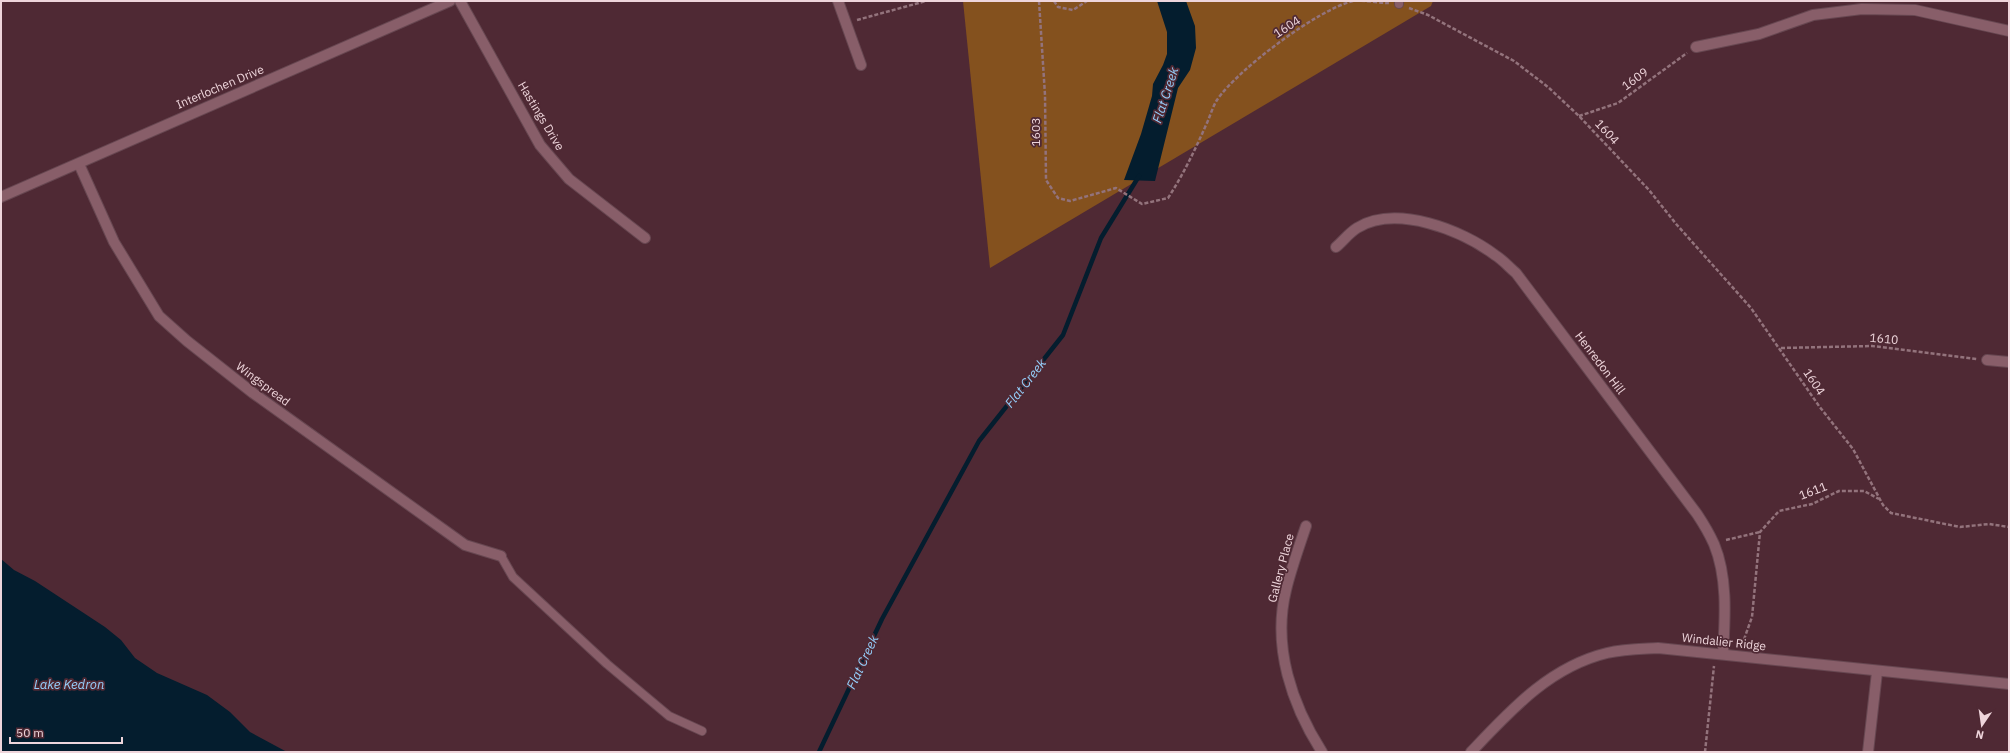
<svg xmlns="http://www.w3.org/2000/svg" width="2010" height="753" viewBox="0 0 2010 753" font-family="'IBM Plex Sans',sans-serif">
  <rect width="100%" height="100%" fill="#4f2934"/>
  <path fill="#84511e" d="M963,1H1433L1431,6L990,268Z"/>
  <g fill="#041d2e">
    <path d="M1157,1H1186L1195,26L1196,48L1190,70L1178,88L1155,181L1124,180L1141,134L1152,96L1153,84L1163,65L1167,54V32Z"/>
    <path d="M1,559L14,570L35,581L105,627L121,640L135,658L157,673L207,695L230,712L250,732L287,752H1Z"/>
  </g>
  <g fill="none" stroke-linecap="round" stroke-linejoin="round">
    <path stroke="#041d2e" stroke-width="4.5" d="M819,752L882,619L979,441L1063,335L1101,238L1139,176"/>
    <g stroke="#674751" stroke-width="10">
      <g id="service">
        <path d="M1399,1V4"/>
        <path d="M501,556L513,577L607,664L669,716L702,731"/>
      </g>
    </g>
    <g stroke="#674751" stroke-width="12">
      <g id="minor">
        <path d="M460,1L540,145L569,179L645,238"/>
        <path d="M838,1L861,65"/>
        <path d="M1696,47L1759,34L1813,15L1862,9L1915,10L2009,31"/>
        <path d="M79,164L114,242L159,316L187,341L253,393L465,545L501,556"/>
        <path d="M1,197L450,1"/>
        <path d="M1336,247C1343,241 1349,233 1357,228C1396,204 1462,230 1495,255C1503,260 1509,267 1516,273L1697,514C1703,523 1709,533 1714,544C1728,578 1725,618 1723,654"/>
        <path d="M1987,360L2009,362"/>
        <path d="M1306,526C1299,547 1291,569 1286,590C1272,647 1292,705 1322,752"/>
        <path d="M1471,752C1510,711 1549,667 1607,653C1624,649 1641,649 1658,648L2009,684"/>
        <path d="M1868,752L1877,672"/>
      </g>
    </g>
    <g stroke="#93737c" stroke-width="2.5" stroke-dasharray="4 2" stroke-linecap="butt">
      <path d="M1039,1L1045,95L1046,180L1058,198L1070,201L1116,188L1142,204L1168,198C1183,175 1195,150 1206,125C1210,117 1212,108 1217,100C1236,71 1318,9 1353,1C1364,0 1378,3 1389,3"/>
      <path d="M1054,1L1058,7L1073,10L1087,1"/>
      <path d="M1409,8L1428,15L1514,61L1548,87L1579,116L1649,190L1677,225L1751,308L1819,406L1853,449L1883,505L1891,513L1960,527L1989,524L2009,527"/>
      <path d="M857,20L926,1"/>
      <path d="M1579,116L1618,103L1687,53"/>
      <path d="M1781,348L1872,346L1977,359"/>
      <path d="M1726,540L1760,532"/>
      <path d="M1742,645L1752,617L1760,532L1779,511L1812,504L1839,491H1864L1879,499"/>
      <path d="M1705,752L1714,666"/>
    </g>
    <use href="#service" stroke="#885e69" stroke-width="8"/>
    <use href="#minor" stroke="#885e69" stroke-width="10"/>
  </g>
  <g text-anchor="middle" stroke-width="3.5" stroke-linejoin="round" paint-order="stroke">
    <g font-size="12" fill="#eed5db" stroke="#4f2934">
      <text transform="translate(1287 27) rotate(-33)" y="4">1604</text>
      <text transform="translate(1635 79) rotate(-36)" y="4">1609</text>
      <text transform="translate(220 87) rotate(-23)" y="4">Interlochen Drive</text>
      <text transform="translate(541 116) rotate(59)" y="4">Hastings Drive</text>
      <text transform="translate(1036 132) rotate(-90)" y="4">1603</text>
      <text transform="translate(1607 132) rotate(47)" y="4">1604</text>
      <text transform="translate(1884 339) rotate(5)" y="4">1610</text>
      <text transform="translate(1600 363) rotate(53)" y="4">Henredon Hill</text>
      <text transform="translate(1814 382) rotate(56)" y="4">1604</text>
      <text transform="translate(263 384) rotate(37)" y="4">Wingspread</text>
      <text transform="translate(1813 491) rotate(-21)" y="4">1611</text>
      <text transform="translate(1281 568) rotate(-75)" y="4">Gallery Place</text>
      <text transform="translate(1724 642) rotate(6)" y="4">Windalier Ridge</text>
    </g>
    <g font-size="13" font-style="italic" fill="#95cffb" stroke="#4f2934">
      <text transform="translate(1165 95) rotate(-72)" y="5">Flat Creek</text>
      <text transform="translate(1025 383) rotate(-52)" y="5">Flat Creek</text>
      <text transform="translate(862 662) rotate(-65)" y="5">Flat Creek</text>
      <text x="69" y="689">Lake Kedron</text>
    </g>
  </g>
  <rect width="2010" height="753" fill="none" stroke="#eed5db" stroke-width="4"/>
  <g transform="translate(1982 725) rotate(193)" stroke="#4f2934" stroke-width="3" paint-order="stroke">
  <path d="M0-3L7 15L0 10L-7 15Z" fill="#eed5db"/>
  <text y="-6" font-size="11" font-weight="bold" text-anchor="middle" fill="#eed5db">N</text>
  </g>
  <path d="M10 737v6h112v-6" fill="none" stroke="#eed5db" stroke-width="2"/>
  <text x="16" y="737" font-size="12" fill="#eed5db" stroke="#4f2934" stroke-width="3" paint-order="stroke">50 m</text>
</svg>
